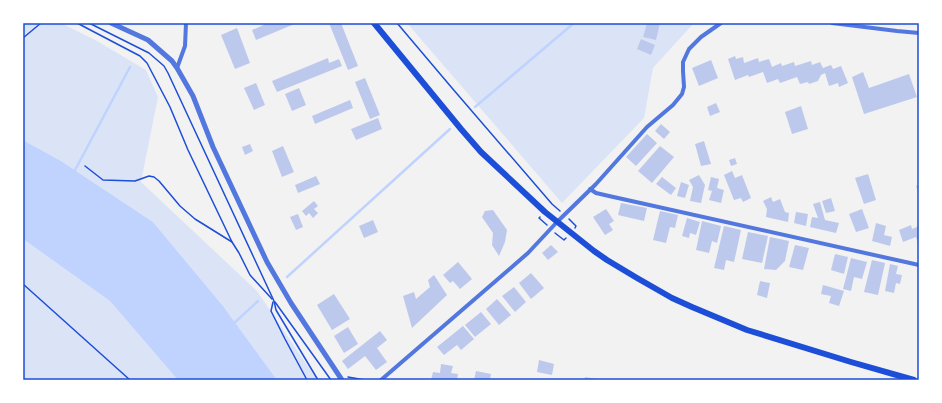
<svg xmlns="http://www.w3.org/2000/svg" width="942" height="403" viewBox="0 0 942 403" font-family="Lora,serif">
  <rect width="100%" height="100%" fill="#f2f2f2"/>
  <g fill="#dbe4f7">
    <path d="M23,23H61L97,41L146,70L158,97L141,182L257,291L317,380H277L223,306L153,222L61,161L23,140Z"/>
    <path d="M407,23H694L653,68L644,118L562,203Z"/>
    <path d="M23,239L110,301L178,380H23Z"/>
  </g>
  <path fill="#bfd3fe" d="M23,140L61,161L153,222L223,306L277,380H178L110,301L23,239Z"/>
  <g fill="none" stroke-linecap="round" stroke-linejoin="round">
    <g stroke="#bfd3fe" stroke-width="2.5">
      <path d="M475,107L574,23"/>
      <path d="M74,172L130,67"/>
      <path d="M287,277L450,129"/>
      <path d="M233,324L258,301"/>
    </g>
  </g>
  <g fill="#bdc9ec">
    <path d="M268,23H297L256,40L252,30Z"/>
    <path d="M329,23H341L358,66L348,70Z"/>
    <path d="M647,23H660L656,40L643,37Z"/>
    <path d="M237,28L250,63L235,69L221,35Z"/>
    <path d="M641,39L655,45L651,55L637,49Z"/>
    <path d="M735,56L736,59L743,57L744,63L758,58L759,62L769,59L772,67L781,63L782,66L794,62L795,66L811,61L812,65L820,62L823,68L831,65L833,69L841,66L848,83L839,87L838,83L829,86L825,73L821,75L818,81L809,84L808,82L800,84L797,77L780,83L778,79L767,83L763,72L749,77L748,75L735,80L728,59Z"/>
    <path d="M328,58L329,63L339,59L342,66L277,92L272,81Z"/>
    <path d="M711,60L718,78L699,86L692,68Z"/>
    <path d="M863,72L869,88L909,74L917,97L864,114L852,77Z"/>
    <path d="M365,78L380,115L370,119L355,82Z"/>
    <path d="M256,83L265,105L254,110L244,88Z"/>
    <path d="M299,88L306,105L292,111L285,94Z"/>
    <path d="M350,100L353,108L315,124L312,116Z"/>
    <path d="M716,103L720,112L710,116L707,107Z"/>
    <path d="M801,106L808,129L792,134L785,112Z"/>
    <path d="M378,118L382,129L356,140L351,129Z"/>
    <path d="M661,124L670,132L664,139L655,131Z"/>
    <path d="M647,134L657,143L636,166L626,157Z"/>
    <path d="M704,141L711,164L701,166L695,144Z"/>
    <path d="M250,144L253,151L245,155L242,147Z"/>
    <path d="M283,146L294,172L282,177L272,151Z"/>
    <path d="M660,146L674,157L652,183L638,171Z"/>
    <path d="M735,158L737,164L731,166L729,160Z"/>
    <path d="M732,171L735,178L742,175L751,198L743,202L741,198L734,200L724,175Z"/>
    <path d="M868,174L876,200L864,204L855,178Z"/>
    <path d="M699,175L705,185L701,203L690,201L693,187L689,180Z"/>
    <path d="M316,176L320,184L298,193L295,185Z"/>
    <path d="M662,177L676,188L671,195L656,184Z"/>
    <path d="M711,177L719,179L717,188L724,190L721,203L709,200L712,191L708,190Z"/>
    <path d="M681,182L689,185L685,198L677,196Z"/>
    <path d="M919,185V195L916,186Z"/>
    <path d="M771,197L773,202L780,199L785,212L789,213L788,222L766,217L767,209L763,201Z"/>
    <path d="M831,198L835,211L826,213L822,201Z"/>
    <path d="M314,201L318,206L314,209L318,213L313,218L309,213L306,216L302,211Z"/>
    <path d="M820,202L825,220L839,223L836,233L810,227L812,217L818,218L813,204Z"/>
    <path d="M621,203L647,208L644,221L618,215Z"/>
    <path d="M606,209L614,221L609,224L613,230L605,235L593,217Z"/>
    <path d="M862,209L869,228L856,232L849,214Z"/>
    <path d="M493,210L507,230L505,242L499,256L492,245L493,233L482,217L485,211Z"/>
    <path d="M660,211L678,215L675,228L670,227L666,243L653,240Z"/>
    <path d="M796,212L808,214L806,226L794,223Z"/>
    <path d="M298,214L303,227L296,230L290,217Z"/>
    <path d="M687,218L700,222L696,235L690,233L689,238L682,236Z"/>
    <path d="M373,220L378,232L364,238L359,226Z"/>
    <path d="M702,221L721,226L717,243L712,241L709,253L696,250Z"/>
    <path d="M876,223L886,226L884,235L892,237L890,246L872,241Z"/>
    <path d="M911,225L912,229L919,226V242L918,243L916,237L903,242L899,230Z"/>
    <path d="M724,226L741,230L734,262L726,260L724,270L714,268Z"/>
    <path d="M748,232L768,236L762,263L742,259Z"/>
    <path d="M770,237L789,241L785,261L776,270L764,269Z"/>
    <path d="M551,245L558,252L548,260L542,253Z"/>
    <path d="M795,245L809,248L803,270L789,267Z"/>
    <path d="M835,254L848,257L844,274L831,270Z"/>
    <path d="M851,258L867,262L862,279L854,277L851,291L843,289Z"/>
    <path d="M872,260L885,263L878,295L864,292Z"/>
    <path d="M458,262L472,279L460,289L453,281L450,283L443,275Z"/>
    <path d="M890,264L898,266L896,274L902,275L900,284L896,283L894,293L885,291Z"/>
    <path d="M531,273L544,288L531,299L519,283Z"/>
    <path d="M434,275L447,295L412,328L403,296L414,292L416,299L430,287L428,280Z"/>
    <path d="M760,281L770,283L767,298L757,295Z"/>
    <path d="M823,285L844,291L839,306L829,303L831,296L821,294Z"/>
    <path d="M514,287L526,302L515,312L502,296Z"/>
    <path d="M334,294L350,319L332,330L317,305Z"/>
    <path d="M497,299L511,315L499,325L486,309Z"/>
    <path d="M481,312L491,324L475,337L465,325Z"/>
    <path d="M463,326L474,339L461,350L457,345L444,355L437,347Z"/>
    <path d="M348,327L358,344L344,353L334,336Z"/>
    <path d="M380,331L387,340L377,348L387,362L376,370L365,356L348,369L342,361Z"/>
    <path d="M539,360L554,364L552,375L537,372Z"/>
    <path d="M441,364L453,366L451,373L458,374L457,380H431L433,372L440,373Z"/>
    <path d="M476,371L491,374L490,380H474Z"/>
    <path d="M585,377L597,379V380H584Z"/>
  </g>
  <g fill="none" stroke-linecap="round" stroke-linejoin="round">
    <g stroke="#1d4ed8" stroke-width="1.5">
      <path d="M77,23L140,56L147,63L170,107L188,150L232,242"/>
      <path d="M89,23L149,53L164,66L168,73L274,301L276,310L318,380"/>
      <path d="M397,23L452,88L552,204L560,211"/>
      <path d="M23,38L41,23"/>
      <path d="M85,166L103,180L135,181L149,176L154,177L159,181L180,206L195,219L232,242L239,253L250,275L272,299"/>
      <path d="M540,217L539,218L547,225"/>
      <path d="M569,219L576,226L575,228"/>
      <path d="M555,233L564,240L566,238"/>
      <path d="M23,284L130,380"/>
      <path d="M273,302L271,311L285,339L307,380"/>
      <path d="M275,302L331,380"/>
      <path d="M348,377L365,380"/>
    </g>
    <g stroke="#5277de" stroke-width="4">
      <path d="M832,23L897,31L919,33"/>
      <path d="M177,68L185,46L186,23"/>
      <path d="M590,189L596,193L609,196L919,265"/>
      <path d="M381,380L528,253L557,222L596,184L647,127L673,105L682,94L684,87L683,71V62L689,49L701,37L721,23"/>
    </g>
    <path stroke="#5277de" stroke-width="5" d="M111,23L148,40L172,61L177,68L193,96L213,147L267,262L291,303L342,380"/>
    <path stroke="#1d4ed8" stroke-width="6" d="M374,23L461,129L481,152L545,212L594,251L607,260L637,278L672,298L692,307L747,330L851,362L914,380"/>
  </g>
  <rect width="942" height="403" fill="none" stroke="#ffffff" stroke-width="48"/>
  <rect x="24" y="24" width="894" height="355" fill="none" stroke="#1d4ed8" stroke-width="1.5"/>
</svg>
